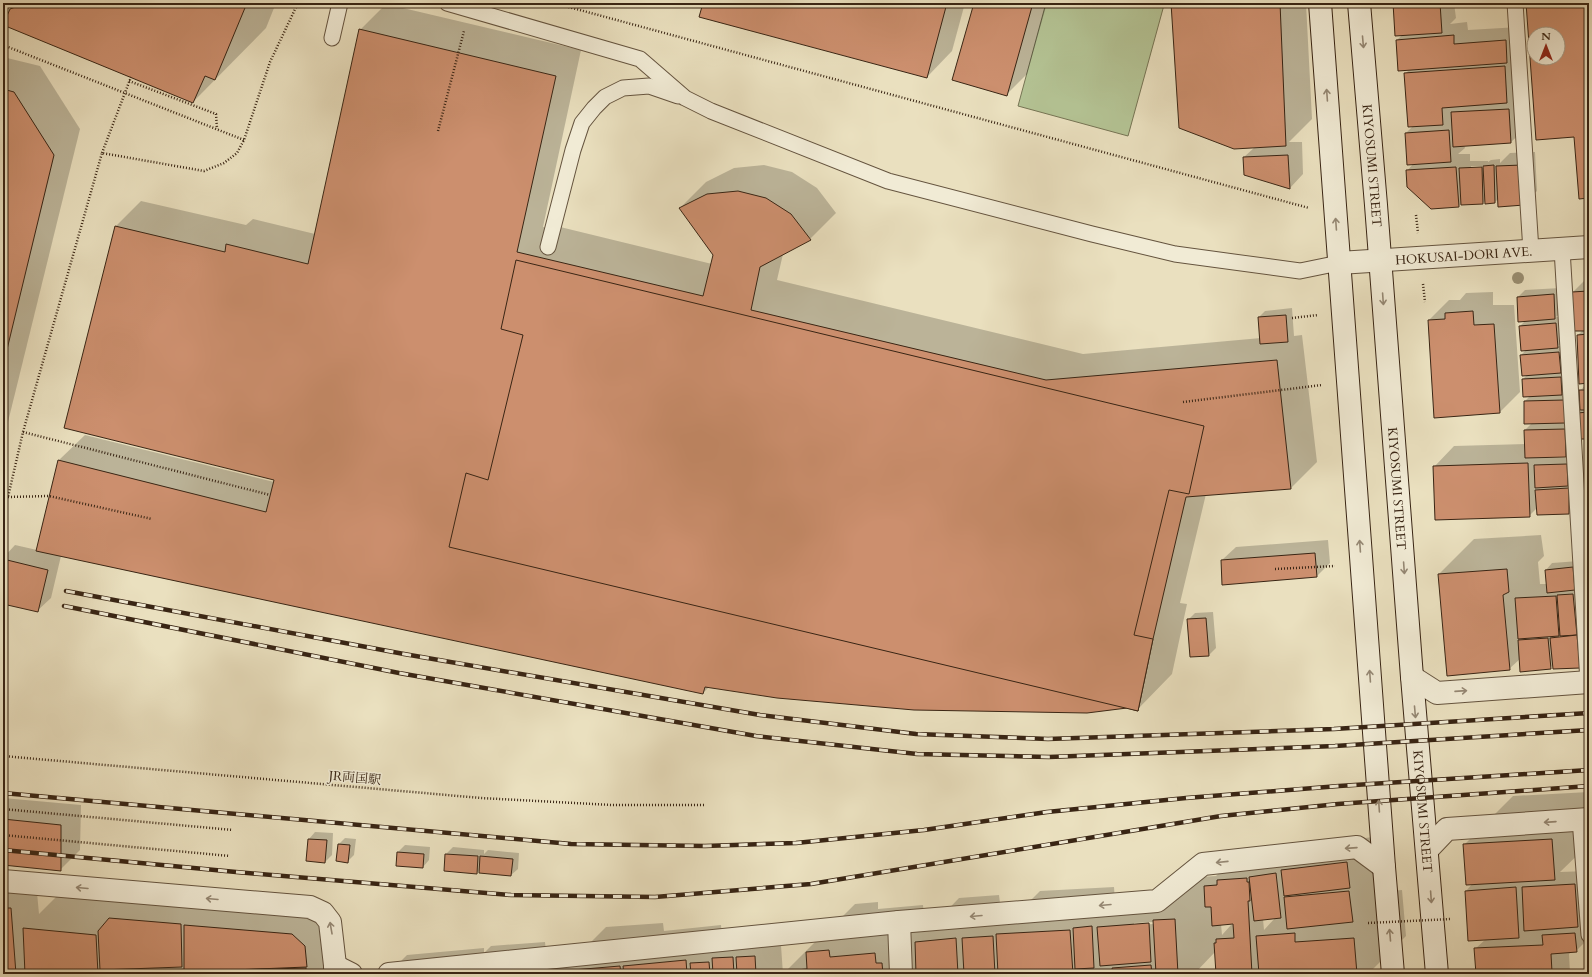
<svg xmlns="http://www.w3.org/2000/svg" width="1592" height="977" viewBox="0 0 1592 977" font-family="Cardo,'Noto Serif JP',serif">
  <rect width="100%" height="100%" fill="#eae0bf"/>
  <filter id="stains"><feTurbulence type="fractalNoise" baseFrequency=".005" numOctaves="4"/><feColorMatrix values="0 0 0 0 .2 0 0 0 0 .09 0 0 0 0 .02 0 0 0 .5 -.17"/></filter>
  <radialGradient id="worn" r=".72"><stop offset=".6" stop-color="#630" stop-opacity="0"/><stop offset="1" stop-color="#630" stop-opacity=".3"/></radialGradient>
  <path fill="#b4c394" stroke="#767454" d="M1046,3H1158L1164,5L1128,136L1018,106Z"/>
  <g fill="#0003" fill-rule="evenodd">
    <path d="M18,3H276L266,28L193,102L11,10Z"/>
    <path d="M704,3H965L952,51L927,77Z"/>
    <path d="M975,3H1047L1027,74L1007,94Z"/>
    <path d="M1172,3H1306L1312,119L1289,142H1302L1303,174L1290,188L1244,157L1255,147Z"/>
    <path d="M1394,3H1454L1456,18L1450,24L1467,22L1468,30L1519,27L1527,82L1513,96L1522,95L1525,129L1511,142L1464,145L1465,148L1458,154H1470V161H1488V162L1491,160L1500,159V163L1510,153L1535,152L1537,191L1523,204L1498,199L1495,202L1486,200L1483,203L1461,204L1459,206L1407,171L1413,164L1406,133L1413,126L1405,74L1410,69L1397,40L1403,34ZM1471,166H1486L1487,168H1471Z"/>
    <path d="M386,4L581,50L543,227L549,228L552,225L712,264L714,255L680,208L706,182L734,168L764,165L792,172L817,188L836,213L810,239L783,254L777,280L1083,354L1261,338L1259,317L1265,311L1292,308L1294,336L1302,335L1317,462L1291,488L1206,494L1180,603L1187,604L1172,674L1137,710L1126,707L709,687L703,693L61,556L51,598L37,611L3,603V558L15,545L37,550L59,460L85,435L274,482L275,479L115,227L141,201L246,225L253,219L315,234L360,30Z"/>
    <path d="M3,57L40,66L80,129L7,426L3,430Z"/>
    <path d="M1589,276V438H1579V442L1566,456H1548V458H1573L1576,506L1569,513L1537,514V508L1529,516L1434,467L1454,446L1526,444L1525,430L1532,423L1525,401L1530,396L1523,379L1528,374L1522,375L1521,355L1527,349L1520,326L1526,320L1518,297L1525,290L1560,288L1562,312L1556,317H1562L1564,341L1558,346H1566L1578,413L1582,409L1580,391L1588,382L1578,335L1583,330L1573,292Z"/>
    <path d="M1493,292V305H1514L1520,392L1500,412L1429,320L1449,300H1460L1466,293Z"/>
    <path d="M1541,535L1544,556L1538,562L1540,584H1547L1546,570L1552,563L1579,561L1589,657L1553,665L1550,668L1520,659L1509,669L1439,574L1474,539Z"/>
    <path d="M1328,540L1330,563L1317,576L1222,560L1236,547Z"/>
    <path d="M1213,612L1216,648L1209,655L1191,656L1188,620L1195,613Z"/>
    <path d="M1589,792V844L1560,872L1588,871L1589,938L1576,951L1571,952L1569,954L1570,974H1477L1475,949L1486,939L1466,891L1473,883L1464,845L1513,796Z"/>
    <path d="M3,798L81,805L80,850L60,870L3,864Z"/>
    <path d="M315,832L333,833L332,855L325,862L309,839Z"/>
    <path d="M1373,837L1378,892L1402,890L1406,936L1368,974H1217L1215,952L1194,974H786V971L835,922H837L855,904L878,902V909L923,905L924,915L931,927L959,898L999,895L1000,903H1028L1040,891L1114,887L1115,901L1183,888L1198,877L1216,876L1219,873L1308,845ZM1276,917L1264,930L1263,919ZM1154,922V924L1134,925V923ZM1234,923V925H1231L1222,935L1221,924Z"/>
    <path d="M345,838L356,839L354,855L347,862L338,845Z"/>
    <path d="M405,845L430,847L429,860L423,867L398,852Z"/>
    <path d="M453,847L484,850V854L488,850L519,853L518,869L511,875L481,869L477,873L445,870L446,854Z"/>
    <path d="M73,880L312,914L324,925L326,974H3V888L7,887V894L18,884L36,882L39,914Z"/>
    <path d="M663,923L664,931L721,925L723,949L780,931L783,974H388L407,955L484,948V953L491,946L545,942L546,951L587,946L606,927Z"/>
  </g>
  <g fill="#cc8f6e" stroke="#392514" fill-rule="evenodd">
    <path d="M26,3H247L215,80L205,76L193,103L3,25L10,9Z"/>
    <path d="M703,3H947L927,78L699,17Z"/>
    <path d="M974,3H1033L1007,96L952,80Z"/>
    <path d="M1171,3H1280L1286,146L1234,149L1179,128Z"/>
    <path d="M1393,3H1440L1442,33L1395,36Z"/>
    <path d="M1526,3H1589V198L1579,199L1574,137L1536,140ZM1534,34H1558V58H1534Z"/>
    <path d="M359,29L556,76L517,252L703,296L713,255L679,208L707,194L738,191L766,198L791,214L811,240L760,267L751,310L1046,380L1277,360L1291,489L1186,497L1153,639L1138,711L1127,708L1087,713L914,710L777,698L705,687L703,694L36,551L58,460L266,512L274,480L64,428L115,226L225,252L226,244L308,264Z"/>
    <path d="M1454,35V44L1506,40L1507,63L1398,71L1396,40Z"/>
    <path d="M1505,66L1507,103L1442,108L1443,125L1408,127L1404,73Z"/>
    <path d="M3,89L14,92L54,155L3,366Z"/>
    <path d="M1509,109L1511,143L1453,147L1451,112Z"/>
    <path d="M1449,130L1451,162L1407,165L1405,133Z"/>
    <path d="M1288,155L1290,189L1244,175L1243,157Z"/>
    <path d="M1494,165L1495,203L1485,204L1483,166Z"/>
    <path d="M1522,165L1524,205L1498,207L1496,166Z"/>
    <path d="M1456,167L1459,207L1431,209L1407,187L1406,170Z"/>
    <path d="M1482,167L1483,204L1461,205L1459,168Z"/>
    <path d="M516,260L1204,426L1189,494L1169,490L1134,635L1153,639L1138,711L449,547L466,473L488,480L523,335L501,329Z"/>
    <path d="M1588,291L1589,331H1574L1572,292Z"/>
    <path d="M1554,294L1555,319L1518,322L1517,297Z"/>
    <path d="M1473,311L1474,325L1494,324L1500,413L1434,418L1428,320L1445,319V313Z"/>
    <path d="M1286,315L1288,342L1260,344L1258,317Z"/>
    <path d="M1556,323L1558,348L1521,351L1519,326Z"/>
    <path d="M1589,334V383L1579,384L1577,335Z"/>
    <path d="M1559,352L1561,373L1522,376L1520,355Z"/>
    <path d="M1561,377L1562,395L1523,397L1522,379Z"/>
    <path d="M1579,390H1589V410H1580Z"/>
    <path d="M1564,400L1565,423L1524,424V401Z"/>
    <path d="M1589,412V439H1579L1577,413Z"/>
    <path d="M1565,429L1566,457L1525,458L1524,430Z"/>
    <path d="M1528,463L1530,517L1435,520L1433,466Z"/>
    <path d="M1567,464L1568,486L1535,488L1534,465Z"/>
    <path d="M1569,488V514L1537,515L1535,490Z"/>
    <path d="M1315,553L1317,577L1222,585L1221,560Z"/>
    <path d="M3,559L48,570L38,612L3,604Z"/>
    <path d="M1573,567L1575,590L1547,593L1545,570Z"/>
    <path d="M1507,569L1509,592L1503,595L1510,670L1447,676L1438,574Z"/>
    <path d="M1573,594L1577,635L1560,636L1557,595Z"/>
    <path d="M1556,596L1559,636L1518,639L1515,598Z"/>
    <path d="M1206,618L1209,656L1190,657L1187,619Z"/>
    <path d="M1577,635L1580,668L1553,669L1550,638Z"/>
    <path d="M1548,638L1551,669L1520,672L1518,640Z"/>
    <path d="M3,819L61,825V871L3,865Z"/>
    <path d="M308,839L327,840L325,863L306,861Z"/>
    <path d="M1552,839L1555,880L1466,885L1463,844Z"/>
    <path d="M338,844L350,845L348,863L336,861Z"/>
    <path d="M397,852L424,854L423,868L396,866Z"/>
    <path d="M445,854L478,856L477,874L444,871Z"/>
    <path d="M480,856L513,859L511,876L479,873Z"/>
    <path d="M1347,862L1350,888L1284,896L1281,870Z"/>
    <path d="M1276,873L1281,918L1254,921L1249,877Z"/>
    <path d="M1247,878V882H1249L1250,901H1248L1252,974H1216L1214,943H1216V939L1234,938L1233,924L1212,926L1211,907H1205L1204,886L1217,885V880Z"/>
    <path d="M1575,884L1578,927L1524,931L1522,887Z"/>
    <path d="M1516,887L1519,938L1468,941L1465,891Z"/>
    <path d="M1349,891L1353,922L1287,929L1284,897Z"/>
    <path d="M3,908H11L16,974H3Z"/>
    <path d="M109,918L181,924L182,967L100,970L98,931Z"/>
    <path d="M1175,919L1178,974H1156L1153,920Z"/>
    <path d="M1149,923L1151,962L1100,966L1097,927Z"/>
    <path d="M184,925L292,934L305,946L307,967L184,972Z"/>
    <path d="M1092,926L1094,968L1075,969L1073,928Z"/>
    <path d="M23,928L96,935L98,974H25Z"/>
    <path d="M1070,930L1073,974H998L996,934Z"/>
    <path d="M1295,933V942L1354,938L1357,974H1259L1256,936Z"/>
    <path d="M1575,933L1577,952L1551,954L1552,972L1476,974L1474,948L1543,945L1542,935Z"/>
    <path d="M993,936L995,974H964L962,938Z"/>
    <path d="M956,938L958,974H916L915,942Z"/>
    <path d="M829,950L830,957L875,953L876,963H882L883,974H785V971L807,969L806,952Z"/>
    <path d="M755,956L756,974H737L736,957Z"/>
    <path d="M733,957L734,974H713L712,958Z"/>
    <path d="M686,960L687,974H624L623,966Z"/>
    <path d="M709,962L710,974H691L690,963Z"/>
    <path d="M1151,965L1152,974H1113L1112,968Z"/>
    <path d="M620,966L621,974H562L561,971Z"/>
    <path d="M306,968V974H230V970Z"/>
  </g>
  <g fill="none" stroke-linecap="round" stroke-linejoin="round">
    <g stroke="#65543f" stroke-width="17">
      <g id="service">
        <path d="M447,3L640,59L685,98L711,111L888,181L1092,234L1175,254L1300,271L1339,263"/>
        <path d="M1515,3L1531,251"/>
        <path d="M332,38L340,3"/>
        <path d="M548,247L573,150L582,123L594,108L605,97L623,88L649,86L678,96"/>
        <path d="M1562,249L1588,682"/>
        <path d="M1580,819L1589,935"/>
      </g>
    </g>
    <g stroke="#65543f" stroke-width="24">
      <g id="minor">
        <path d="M1412,677L1437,693L1589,682"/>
        <path d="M1427,850L1447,829L1589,819"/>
        <path d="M899,922L901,974"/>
        <path d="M335,966L351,974"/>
        <path d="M389,974L899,922L1157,901L1203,864L1357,847L1384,867"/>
      </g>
    </g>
    <g stroke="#65543f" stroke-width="24">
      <g id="tertiary">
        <path id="s1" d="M1339,263L1589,247"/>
        <path d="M3,881L310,907L323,913L330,922L336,974"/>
      </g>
    </g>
    <g stroke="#392514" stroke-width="24">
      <g id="secondary">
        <path d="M1320,3L1384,867L1393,974"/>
        <path id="s2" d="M1359,3L1376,205L1412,677L1437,974"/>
      </g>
    </g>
    <g stroke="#392514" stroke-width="2.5" stroke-dasharray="1 2" stroke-linecap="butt">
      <path d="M554,3L1309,208"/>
      <path d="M3,45L244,140"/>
      <path d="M129,81L216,114L217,129"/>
      <path d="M438,131L464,31"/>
      <path d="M102,153L131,77"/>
      <path d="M1416,215L1418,233"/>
      <path d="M1423,284L1425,302"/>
      <path d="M1292,318L1318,315"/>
      <path d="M1183,402L1322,385"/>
      <path d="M23,432L270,495"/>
      <path d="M8,497L49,496L152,519"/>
      <path d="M3,498L8,497L23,432L102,153L204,171L224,163L237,153L244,140L270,62L298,3"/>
      <path d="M1275,569L1335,566"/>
      <path d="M3,756L481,798L612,805H705"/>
      <path d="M3,809L233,830"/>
      <path d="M3,835L230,856"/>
    </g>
    <use href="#service" stroke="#f1ebd5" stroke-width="15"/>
    <use href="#minor" stroke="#f1ebd5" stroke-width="22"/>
    <use href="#tertiary" stroke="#f1ebd5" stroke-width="22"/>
    <use href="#secondary" stroke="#f1ebd5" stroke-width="22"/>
    <g stroke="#392514" stroke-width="4.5">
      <g id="rail">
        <path d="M66,591L404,654L760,715L916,734L1048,739L1334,729L1589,713"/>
        <path d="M64,606L399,673L756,736L917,754L1049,757L1335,746L1589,730"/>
        <path d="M3,793L571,844L705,846L796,843L924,830L1047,812L1186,798L1339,786L1589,770"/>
        <path d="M3,850L236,872L511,895L655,897L811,884L1221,816L1338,804L1589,786"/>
      </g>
    </g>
    <use href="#rail" stroke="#f1ebd5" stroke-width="3" stroke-dasharray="9" stroke-linecap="butt"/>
    <path stroke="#392514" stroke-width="2.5" stroke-dasharray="1 2" stroke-linecap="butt" d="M1368,923L1451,919"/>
  </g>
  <circle fill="#9a8f73" cx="1518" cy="278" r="6"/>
  <defs><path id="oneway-shaft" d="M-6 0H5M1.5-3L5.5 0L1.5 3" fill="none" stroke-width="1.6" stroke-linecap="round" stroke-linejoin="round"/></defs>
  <g stroke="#958874">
    <use href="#oneway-shaft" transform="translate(1363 42) rotate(85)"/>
    <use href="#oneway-shaft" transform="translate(1327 95) rotate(-94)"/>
    <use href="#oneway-shaft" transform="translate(1336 224) rotate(-94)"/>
    <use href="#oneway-shaft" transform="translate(1383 299) rotate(86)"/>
    <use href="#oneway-shaft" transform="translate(1360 546) rotate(-94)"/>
    <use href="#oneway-shaft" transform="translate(1404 568) rotate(86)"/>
    <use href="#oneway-shaft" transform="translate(1370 676) rotate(-94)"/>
    <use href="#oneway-shaft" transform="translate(1461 691) rotate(-4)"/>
    <use href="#oneway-shaft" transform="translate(1415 712) rotate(85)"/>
    <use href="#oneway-shaft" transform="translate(1379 806) rotate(-94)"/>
    <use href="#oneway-shaft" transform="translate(1550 822) rotate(176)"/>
    <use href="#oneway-shaft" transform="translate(1351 848) rotate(176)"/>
    <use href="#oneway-shaft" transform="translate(1222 862) rotate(174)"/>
    <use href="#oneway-shaft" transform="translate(82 888) rotate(-175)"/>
    <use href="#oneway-shaft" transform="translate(1431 897) rotate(86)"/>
    <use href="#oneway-shaft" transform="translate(212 899) rotate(-175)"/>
    <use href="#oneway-shaft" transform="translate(1105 905) rotate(175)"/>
    <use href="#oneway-shaft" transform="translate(976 916) rotate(175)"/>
    <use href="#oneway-shaft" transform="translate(331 928) rotate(-100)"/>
    <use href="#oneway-shaft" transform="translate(1390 935) rotate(-95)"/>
  </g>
  <g text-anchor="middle" stroke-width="3" stroke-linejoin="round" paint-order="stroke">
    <g font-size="13" fill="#392514" stroke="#f1ebd5">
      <text dy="5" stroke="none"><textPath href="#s2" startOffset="163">KIYOSUMI STREET</textPath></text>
      <text dy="5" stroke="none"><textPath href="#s1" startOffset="125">HOKUSAI-DORI AVE.</textPath></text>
      <text dy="5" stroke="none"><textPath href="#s2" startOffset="487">KIYOSUMI STREET</textPath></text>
      <text transform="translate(355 777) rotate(5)" y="5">JR両国駅</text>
      <text dy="5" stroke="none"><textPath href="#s2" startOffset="811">KIYOSUMI STREET</textPath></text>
    </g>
  </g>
  <rect width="1592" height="977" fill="none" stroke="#eae0bf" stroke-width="16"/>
  <rect x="4" y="4" width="1584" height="969" fill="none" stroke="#392514" stroke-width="2"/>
  <rect x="8" y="8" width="1576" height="961" fill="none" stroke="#392514"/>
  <g transform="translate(1546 46)"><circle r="19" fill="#f1ebd5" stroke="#a79c88"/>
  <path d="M0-3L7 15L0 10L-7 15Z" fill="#8f2418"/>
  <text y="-6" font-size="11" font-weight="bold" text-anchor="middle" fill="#392514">N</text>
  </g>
  <rect width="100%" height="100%" filter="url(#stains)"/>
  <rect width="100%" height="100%" fill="url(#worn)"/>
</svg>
